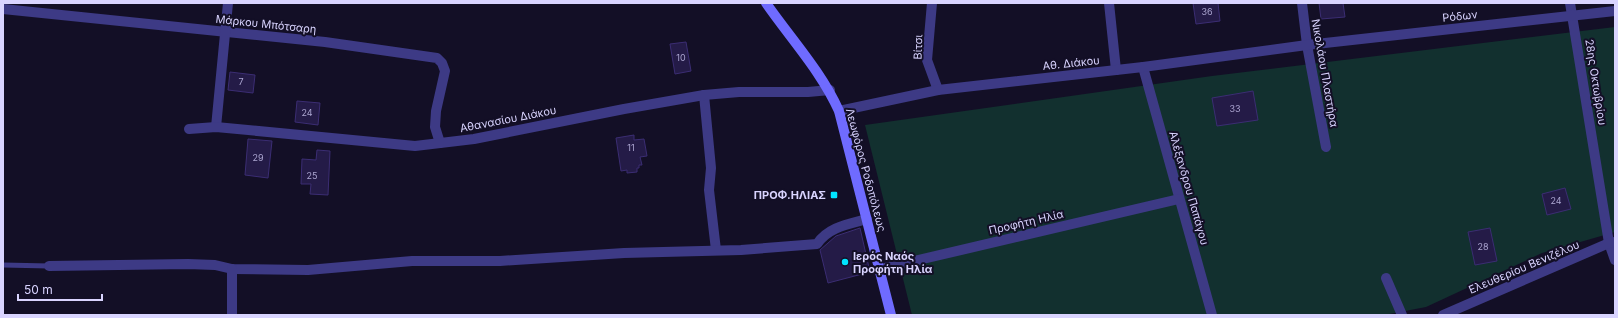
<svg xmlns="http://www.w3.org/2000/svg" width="1618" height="318" viewBox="0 0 1618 318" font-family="Inter,sans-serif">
  <rect width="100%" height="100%" fill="#130f26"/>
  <path fill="#12302f" d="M1615,27V232L1542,253L1426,307L1384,315H912L865,125L1212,76Z"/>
  <g fill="#241b47" stroke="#3b2d73">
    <path d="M1193,3H1218L1220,21L1196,24Z"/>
    <path d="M1319,3H1343L1345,17L1321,19Z"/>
    <path d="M686,42L691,71L675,74L670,44Z"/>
    <path d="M230,72L255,75L253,93L228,90Z"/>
    <path d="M1253,91L1258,120L1217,126L1212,98Z"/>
    <path d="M297,101L320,103L318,125L295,122Z"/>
    <path d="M634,135V140L644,139L647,156L640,157L642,165H639V168H637V172L627,173V170L621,171L616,138Z"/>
    <path d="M248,139L272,141L268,178L245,175Z"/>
    <path d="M317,150L330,151L328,195L310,194L311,184H301L302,159L316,160Z"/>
    <path d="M1565,188L1571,209L1547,215L1542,194Z"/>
    <path d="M860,228L870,272L828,283L820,250L836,236Z"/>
    <path d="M1490,228L1497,261L1475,265L1468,232Z"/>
  </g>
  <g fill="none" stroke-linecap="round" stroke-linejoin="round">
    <path stroke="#3d3a85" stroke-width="5" d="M3,265L49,266"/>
    <g stroke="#3d3a85" stroke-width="10">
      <path d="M932,3L927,60L938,90"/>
      <path d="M1109,3L1116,70"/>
      <path d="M1302,3L1307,45L1326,147"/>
      <path d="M1570,3L1609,243L1615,260"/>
      <path d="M3,9L325,42L437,58L442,63L445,71L436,111L435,127L440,143"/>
      <path d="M1143,67L1212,315"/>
      <path d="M704,95L711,168L709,190L716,250"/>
      <path d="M839,111L938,90L1143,67L1307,45L1615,11"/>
      <path d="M216,127L228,3"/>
      <path d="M189,129L216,127L415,146L474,139L624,109L704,95L739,92H808L830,90"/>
      <path d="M49,266L188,264L215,265L232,269L308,270L412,261H500L624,253L741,250L817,244C828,227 849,224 867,219"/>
      <path d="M232,269V315"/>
      <path d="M880,269L1179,199"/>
      <path d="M1386,278L1402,315"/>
      <path d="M1443,315L1609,243L1615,242"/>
    </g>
    <path stroke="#6f6bff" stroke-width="10" d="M766,3C791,39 821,71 839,111L891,315"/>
  </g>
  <g fill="#00e5ff" stroke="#130f26" stroke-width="1.5">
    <rect x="830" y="191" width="8" height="8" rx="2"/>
    <circle cx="845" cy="262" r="4"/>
  </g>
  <g text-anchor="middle" stroke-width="4" stroke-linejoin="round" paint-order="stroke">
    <g font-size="9" fill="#aca6d1">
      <text x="1207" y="15">36</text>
      <text x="681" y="61">10</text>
      <text x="241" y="85">7</text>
      <text x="1235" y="112">33</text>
      <text x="307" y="116">24</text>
      <text x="631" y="151">11</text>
      <text x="258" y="161">29</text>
      <text x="312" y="179">25</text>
      <text x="1556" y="204">24</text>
      <text x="1483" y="250">28</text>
    </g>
    <g font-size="11" fill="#d9d4ff" stroke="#130f26">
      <text transform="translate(1460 16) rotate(-6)" y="4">Ρόδων</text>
      <text transform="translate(266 24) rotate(6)" y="4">Μάρκου Μπότσαρη</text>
      <text transform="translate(918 47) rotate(-88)" y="4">Βίτσι</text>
      <text transform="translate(1071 63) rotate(-6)" y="4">Αθ. Διάκου</text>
      <text transform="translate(1325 73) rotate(80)" y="4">Νικολάου Πλαστήρα</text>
      <text transform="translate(1596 82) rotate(81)" y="4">28ης Οκτωβρίου</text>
      <text transform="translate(508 119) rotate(-11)" y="4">Αθανασίου Διάκου</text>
      <text transform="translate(866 170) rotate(75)" y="4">Λεωφόρος Ροδοπόλεως</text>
      <text transform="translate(1189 188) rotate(74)" y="4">Αλέξανδρου Παπάγου</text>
      <text transform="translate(1026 222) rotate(-13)" y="4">Προφήτη Ηλία</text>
      <text transform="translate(1524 267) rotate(-23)" y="4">Ελευθερίου Βενιζέλου</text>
    </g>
    <g font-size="11" font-weight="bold" fill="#d9d4ff" stroke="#130f26" text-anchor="end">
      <text x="826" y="199">ΠΡΟΦ.ΗΛΙΑΣ</text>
      <text x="853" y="260" text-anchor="start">Ιερός Ναός<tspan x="853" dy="13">Προφήτη Ηλία</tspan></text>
    </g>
  </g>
  <rect width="1618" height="318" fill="none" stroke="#d9d4ff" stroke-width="8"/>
  <path d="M18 294v6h84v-6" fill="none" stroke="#d9d4ff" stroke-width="2"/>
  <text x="24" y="294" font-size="12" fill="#d9d4ff" stroke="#130f26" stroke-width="3" paint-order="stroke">50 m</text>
</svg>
